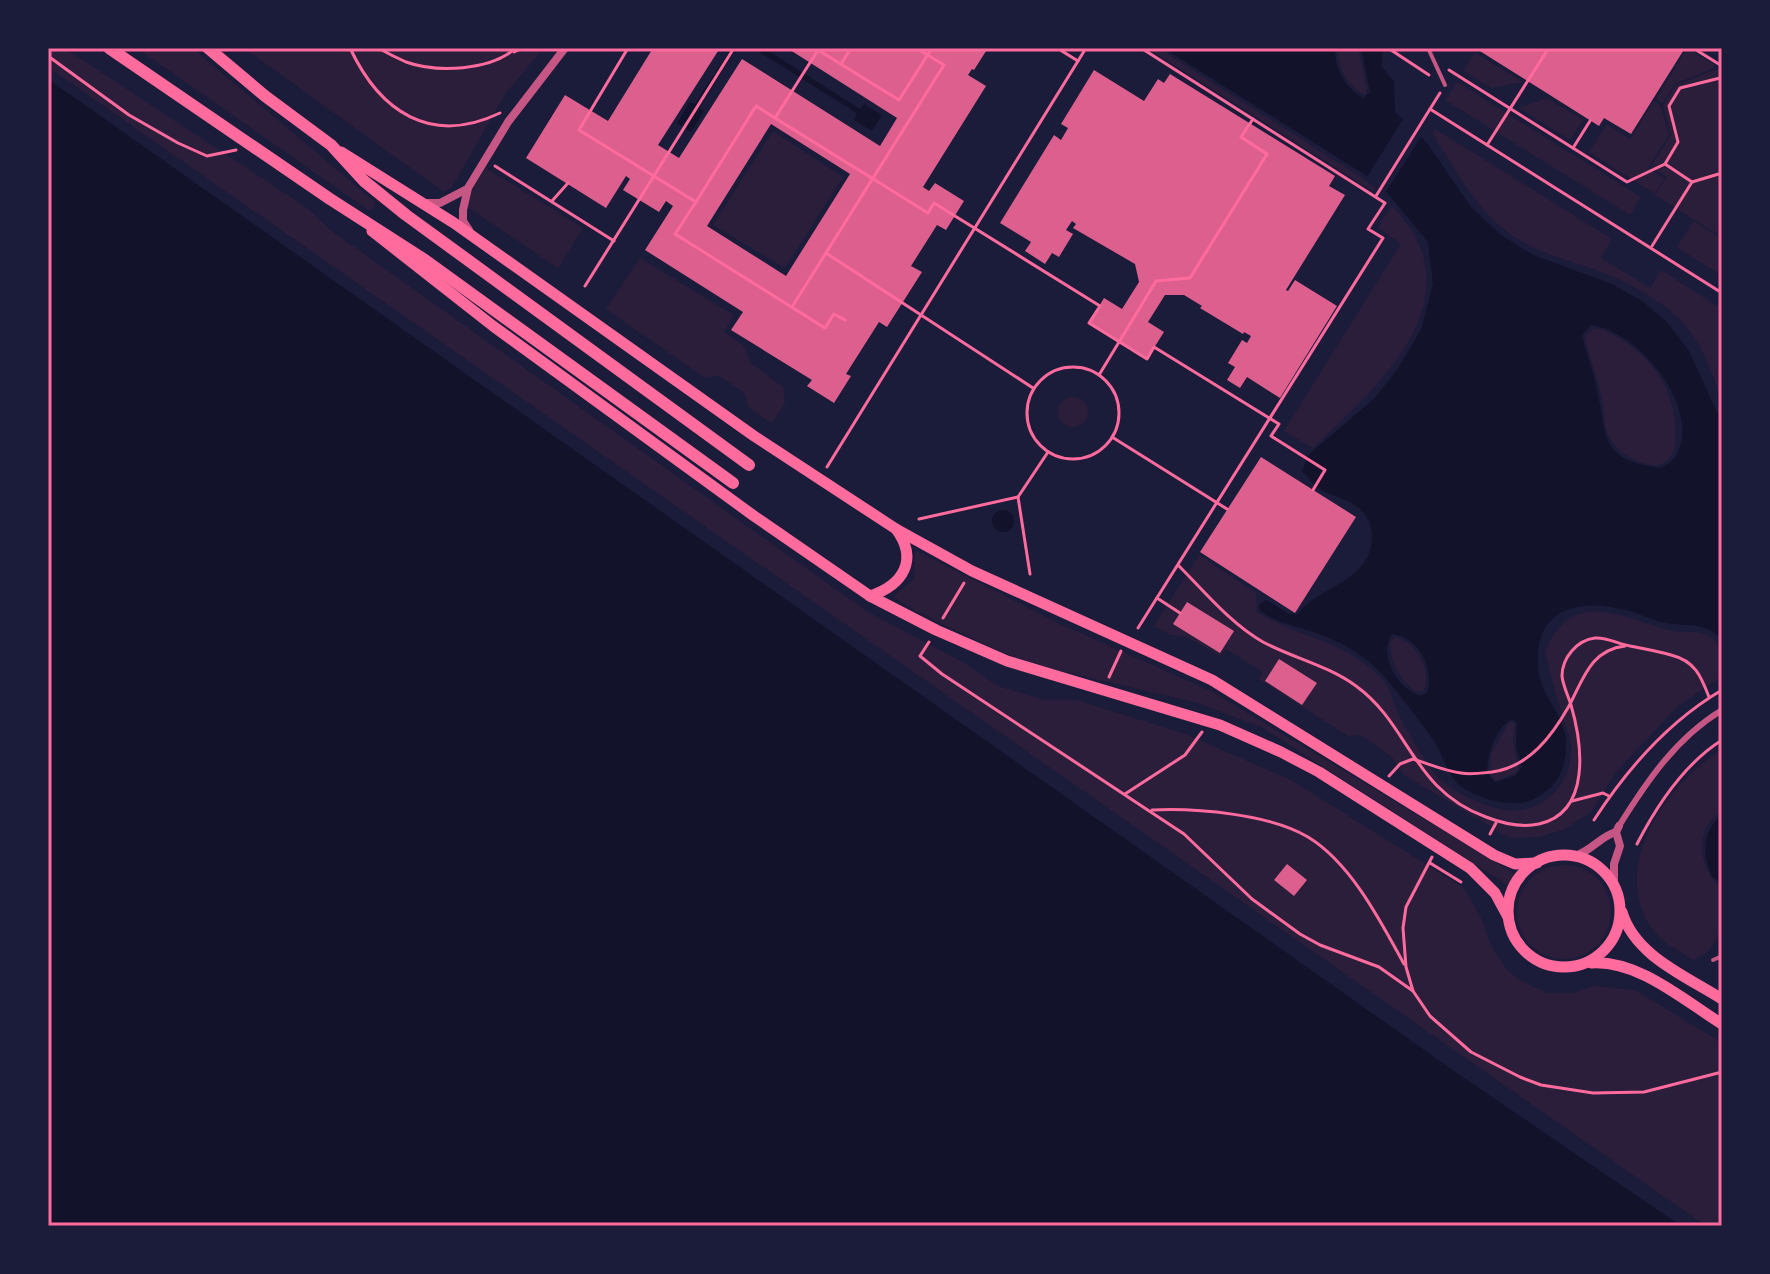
<svg xmlns="http://www.w3.org/2000/svg" width="1770" height="1274" viewBox="0 0 1770 1274" font-family="'IBM Plex Sans',sans-serif">
  <rect width="100%" height="100%" fill="#1b1b3a"/>
  <g fill="#2a1e3b">
    <path d="M48,48H64L75,55L307,208L333,232L868,612L966,664L998,686L1045,700H1077L1185,734L1291,780L1464,888L1481,918L1491,945L1507,970L1523,982L1548,993H1572L1595,986L1635,990L1722,1043V1226H1706L48,67Z"/>
    <path d="M137,48H192L374,201L375,208L368,210Z"/>
    <path d="M244,48H544L505,94L452,187L444,192Z"/>
    <path d="M1147,48H1158L1375,186L1374,192Z"/>
    <path d="M1339,48H1358L1367,89L1365,95C1347,86 1337,68 1339,48Z"/>
    <path d="M1687,48L1715,65L1713,68L1675,84L1662,103L1656,99Z"/>
    <path d="M1475,53L1523,82L1492,88L1463,71Z"/>
    <path d="M1722,67V237L1655,195L1667,177L1651,167L1671,135L1663,105L1676,85Z"/>
    <path d="M1457,82L1641,197L1630,215L1445,100Z"/>
    <path d="M1547,98L1583,120L1570,140L1519,108Z"/>
    <path d="M1654,101L1660,105L1669,135L1648,168L1664,179L1655,194L1589,152L1607,124L1630,139Z"/>
    <path d="M1435,129L1612,239L1601,258L1650,288L1661,270L1722,309V401C1714,379 1706,354 1692,334C1674,306 1627,281 1596,270C1569,260 1541,254 1516,238C1478,214 1456,170 1432,133Z"/>
    <path d="M773,131L843,177L785,268L713,225Z"/>
    <path d="M486,168L583,228L558,268L463,204Z"/>
    <path d="M1392,205C1402,218 1414,231 1420,247C1451,327 1363,399 1313,448L1284,431L1401,244L1378,228Z"/>
    <path d="M1694,221L1722,239V276L1677,247Z"/>
    <path d="M640,258L734,315L724,332L743,345L751,363L783,387L785,403L772,423L749,408L744,392L719,376L704,377L606,309Z"/>
    <path d="M1594,328C1619,332 1653,361 1664,384C1677,408 1691,481 1639,462C1625,456 1614,448 1608,434C1603,423 1604,409 1602,398C1598,378 1590,359 1585,339L1586,335Z"/>
    <circle cx="1073" cy="412" r="15"/>
    <path d="M915,550L1060,624L1213,692L1517,875L1509,886L1261,727L1198,703L1040,666L996,650L916,611L893,597L914,579Z"/>
    <path d="M1199,555L1256,593L1257,612C1297,637 1339,639 1376,673C1391,687 1391,697 1399,715C1405,728 1428,766 1438,777C1454,794 1497,814 1521,810C1550,806 1571,779 1571,751C1572,741 1567,730 1564,721C1557,698 1550,675 1545,651C1574,585 1622,619 1673,631C1686,633 1705,629 1714,640C1722,649 1722,665 1722,676L1677,707L1616,772L1591,812L1563,830L1539,837L1510,838L1404,775L1391,756L1361,735L1348,736L1259,679L1263,672L1226,649L1220,656L1187,637L1170,635L1154,626Z"/>
    <path d="M1395,637C1417,643 1432,670 1424,691L1416,692C1399,678 1391,665 1390,642Z"/>
    <path d="M1510,721L1515,724L1513,743L1519,769L1516,773L1496,781L1490,775L1491,754Z"/>
    <path d="M1722,749V811C1693,828 1698,870 1722,888C1722,916 1725,948 1693,960C1678,950 1660,941 1650,926C1610,862 1669,783 1722,749Z"/>
    <circle cx="1564" cy="912" r="47"/>
  </g>
  <g fill="#12122b" fill-rule="evenodd">
    <path d="M731,48H737L699,108L704,111L691,132L677,123L690,102L695,104Z"/>
    <path d="M753,48H764L860,109L864,104L882,115L872,131L854,120L857,113Z"/>
    <path d="M1163,48H1335C1335,70 1344,86 1363,98L1370,92L1361,48H1383L1381,66L1394,81L1395,112L1427,143L1471,207L1501,235L1533,255L1612,284L1642,301L1666,321L1689,351L1722,423V640C1706,621 1689,627 1667,623C1657,622 1647,617 1638,614C1583,595 1529,605 1539,675C1542,693 1556,708 1562,724C1570,743 1566,773 1551,787C1542,795 1532,802 1519,803C1501,804 1477,798 1462,787C1447,777 1444,755 1434,741C1418,718 1400,695 1382,674C1361,651 1333,638 1304,629C1288,624 1273,621 1260,610L1259,605L1266,600L1289,614H1298C1321,584 1372,582 1372,536C1372,526 1368,516 1360,509C1348,498 1333,497 1320,489C1314,485 1308,477 1302,472L1308,455L1374,399L1397,370L1421,330L1433,284L1428,242L1380,184ZM1591,325C1638,331 1703,407 1676,456C1673,461 1666,465 1662,468C1598,461 1608,436 1596,385C1592,368 1586,352 1582,335ZM1392,634C1419,637 1435,669 1427,693L1420,696C1397,688 1378,656 1392,634ZM1512,719L1517,723L1516,746L1522,767L1515,776L1495,782L1487,773C1487,755 1496,727 1512,719Z"/>
    <path d="M48,79L1457,1073L1681,1226H48Z"/>
    <circle cx="1003" cy="521" r="11"/>
    <path d="M1722,815V883L1712,877C1702,854 1702,831 1722,815Z"/>
  </g>
  <path fill="#1b1b3a" d="M1405,116L1423,134L1384,195L1365,180Z"/>
  <g fill="#dd5f8e" fill-rule="evenodd">
    <path d="M653,48H720L658,145L679,158L742,59L880,146L897,118L787,48H988L974,70L972,69L968,75L986,86L923,187L929,191L935,183L964,201L946,230L937,225L911,266L922,272L887,327L879,322L846,374L851,376L834,403L807,386L812,380L731,330L743,312L645,250L673,206L666,201L659,212L623,190L630,179L626,176L606,208L526,158L565,95L608,121ZM771,124L850,174L786,276L707,226Z"/>
    <path d="M1475,48H1685L1631,134L1604,118L1599,126Z"/>
    <path d="M1094,70L1144,101L1158,79L1164,83L1170,74L1335,176L1329,186L1345,195L1286,290L1288,291L1295,280L1337,306L1280,398L1247,377L1240,388L1227,380L1235,367L1228,363L1242,340L1247,343L1251,336L1244,332L1243,334L1200,308L1202,306L1184,295H1165L1148,322L1164,332L1147,359L1089,323L1104,298L1122,309L1139,282L1135,264L1073,228L1076,224L1072,221L1066,230L1073,234L1059,257L1052,253L1045,264L1025,251L1031,242L1000,223L1054,135L1061,140L1068,128L1061,124Z"/>
    <path d="M1261,457L1356,517L1295,613L1200,552Z"/>
    <path d="M1187,602L1234,631L1220,653L1173,624Z"/>
    <path d="M1279,659L1317,683L1302,705L1265,681Z"/>
    <path d="M1287,864L1307,880L1294,896L1274,880Z"/>
  </g>
  <g fill="none" stroke-linecap="round" stroke-linejoin="round">
    <g stroke="#ff6b9d" stroke-width="3">
      <path d="M350,48C380,112 431,146 500,113"/>
      <path d="M378,48C387,53 397,58 406,62C437,73 490,71 516,48"/>
      <path d="M628,48L579,130L696,202L756,106L775,118L818,50L899,100L932,48"/>
      <path d="M1057,48L1078,61L1086,48"/>
      <path d="M1388,48L1429,75"/>
      <path d="M1693,48L1722,66"/>
      <path d="M514,52L523,48"/>
      <path d="M48,56L129,115L178,143L207,156L236,150"/>
      <path d="M841,64L851,48"/>
      <path d="M1449,70L1627,182L1665,164"/>
      <path d="M1720,78L1680,88L1669,106L1678,142L1665,164L1692,182L1722,173"/>
      <path d="M1440,93L1430,109L1722,293"/>
      <path d="M775,118L928,213L934,203L1100,306L1089,323L1147,359L1154,347L1279,424L1271,436L1325,470L1313,490"/>
      <path d="M1487,145L1548,49L1546,48"/>
      <path d="M1573,148L1590,121"/>
      <path d="M495,166L614,241"/>
      <path d="M1376,196L1430,109"/>
      <path d="M552,201L568,183"/>
      <path d="M696,202L675,234L825,328L834,314L845,320"/>
      <path d="M1652,246L1692,182"/>
      <path d="M826,253L1033,388"/>
      <path d="M585,286L734,48"/>
      <path d="M792,307L944,65L921,51"/>
      <circle cx="1073" cy="413" r="46"/>
      <path d="M1099,375L1156,281L1190,278L1267,154L1241,137L1253,119"/>
      <path d="M1112,437L1227,509"/>
      <path d="M827,467L1078,61"/>
      <path d="M919,519L1018,497"/>
      <path d="M1178,565C1204,591 1231,624 1263,642C1293,658 1329,666 1356,686C1410,725 1412,790 1486,817C1504,824 1521,828 1539,824C1592,812 1582,743 1571,705C1568,695 1563,686 1562,676C1562,658 1577,640 1595,638C1607,637 1618,644 1630,646C1644,649 1657,651 1671,655C1695,661 1701,676 1709,697"/>
      <path d="M1030,574L1018,497L1048,452"/>
      <path d="M1157,598L1180,613"/>
      <path d="M943,618L964,583"/>
      <path d="M1138,628L1383,238L1368,229L1385,203L1141,48"/>
      <path d="M929,642L920,656L942,674L1184,834L1252,899L1300,934L1320,945L1379,967L1413,991"/>
      <path d="M1109,677L1121,651"/>
      <path d="M1389,776L1400,764L1413,759C1429,764 1445,771 1461,773C1471,775 1482,773 1492,772C1529,767 1552,736 1569,706C1583,680 1590,650 1625,646"/>
      <path d="M1125,794L1185,755L1202,732"/>
      <path d="M1572,801L1603,793L1609,796"/>
      <path d="M1152,810C1196,808 1270,814 1308,837C1351,863 1381,922 1404,964"/>
      <path d="M1594,820C1627,769 1669,721 1722,690"/>
      <path d="M1490,834L1496,823"/>
      <path d="M1637,844C1657,805 1684,764 1722,740"/>
      <path d="M1432,857L1406,907L1403,928L1406,967L1413,991L1430,1016L1471,1052L1520,1077L1541,1085L1593,1093L1644,1092L1722,1072"/>
      <path d="M1430,863L1461,882"/>
    </g>
    <g stroke="#c65784" stroke-width="4">
      <path d="M1428,48L1445,85"/>
      <path d="M1713,960L1722,956"/>
    </g>
    <path stroke="#c65784" stroke-width="6" d="M1619,826C1647,781 1676,738 1722,710"/>
    <g stroke="#c65784" stroke-width="8">
      <path d="M425,203H440L467,189"/>
      <path d="M469,230L463,221V210L468,188L508,122L565,48"/>
      <path d="M1574,856C1591,852 1599,837 1616,832L1619,826"/>
      <path d="M1614,883V864L1620,846L1616,832"/>
    </g>
    <g stroke="#ff6b9d" stroke-width="11">
      <path d="M341,152L454,223L754,436L896,529L972,571L1212,680L1494,855L1515,864L1537,863"/>
      <path d="M372,231L493,326L754,516L870,596L936,630L1007,661L1220,725L1281,752L1319,772L1470,868L1495,893L1508,917"/>
      <path d="M870,596C903,585 919,560 896,529"/>
      <circle cx="1564" cy="911" r="56"/>
      <path d="M1622,912C1635,956 1686,976 1722,999"/>
      <path d="M1591,963C1639,960 1683,1000 1722,1024"/>
    </g>
    <g stroke="#ff6b9d" stroke-width="12">
      <path d="M109,48L330,199L425,260L733,483"/>
      <path d="M208,48L265,96L331,145L364,181L406,215L749,465"/>
    </g>
  </g>
  <rect width="1770" height="1274" fill="none" stroke="#1b1b3a" stroke-width="100"/>
  <rect x="50" y="50" width="1670" height="1174" fill="none" stroke="#ff6b9d" stroke-width="3"/>
</svg>
